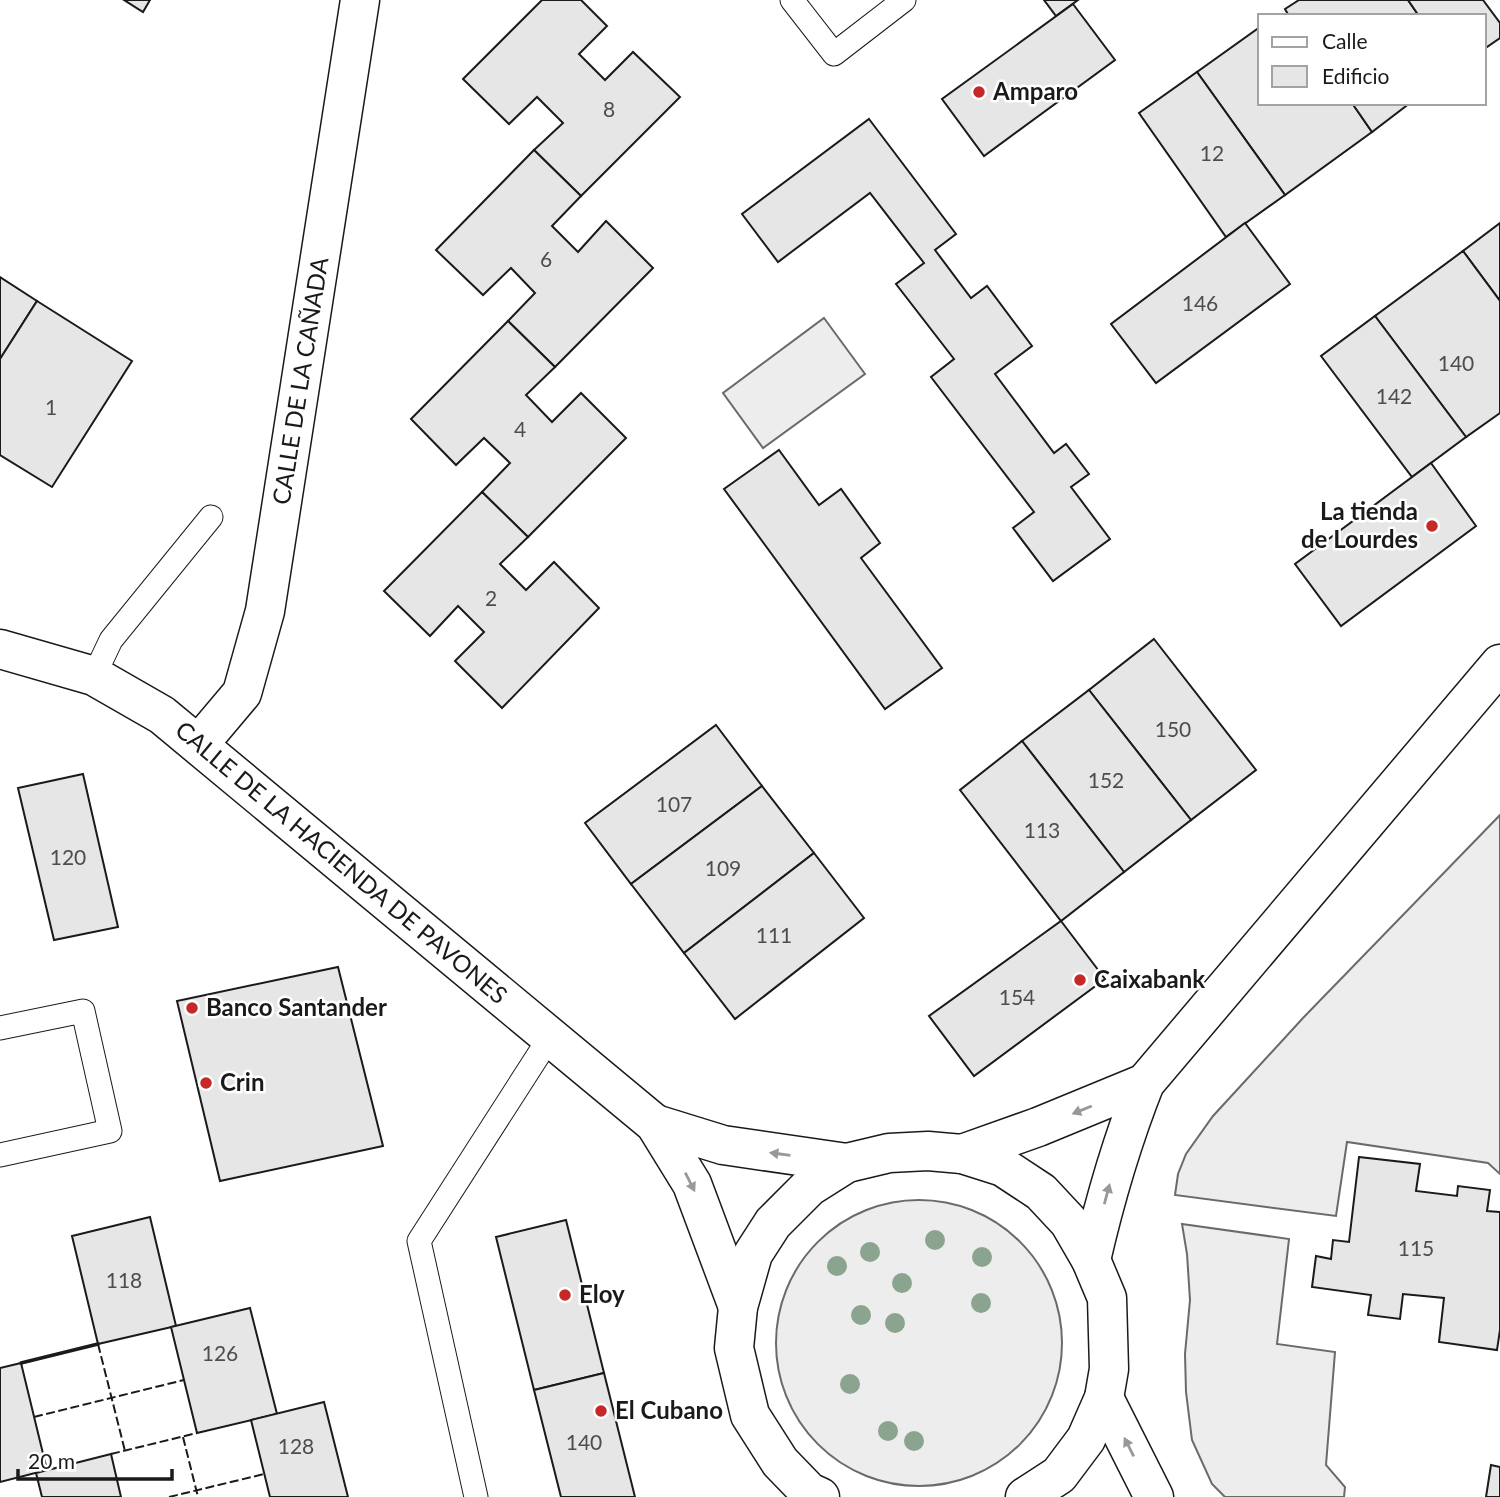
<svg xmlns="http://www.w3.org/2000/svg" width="1500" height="1497" viewBox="0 0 1500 1497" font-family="Lato,sans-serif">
  <rect width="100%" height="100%" fill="#fff"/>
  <g fill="#ededed" stroke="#6a6a6a" stroke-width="2">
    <path d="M824,318L865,374L763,448L723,393Z"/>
    <path d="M1500,815V1174L1488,1163L1347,1142L1336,1216L1175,1195L1178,1174L1186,1154L1213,1116L1303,1018Z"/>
    <circle cx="919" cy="1343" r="143"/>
    <path d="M1182,1224L1289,1239L1277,1344L1335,1352L1326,1465L1345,1487L1344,1497H1225L1212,1484L1192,1440L1186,1392L1185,1354L1190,1300L1187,1254Z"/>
  </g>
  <g fill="#e6e6e6" stroke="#1a1a1a" stroke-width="2">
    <path d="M124,0H150L143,12Z"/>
    <path d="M542,0H581L607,26L579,54L605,80L633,52L680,97L581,196L534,150L563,123L537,97L509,124L463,79Z"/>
    <path d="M1044,0H1078L1056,16Z"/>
    <path d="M1299,0H1408L1419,16H1289L1285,9Z"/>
    <path d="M1408,0H1483L1500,23V38L1484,49V16H1419Z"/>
    <path d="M1073,4L1115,60L984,156L942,99Z"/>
    <path d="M1260,27V103H1352L1372,132L1285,195L1197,72Z"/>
    <path d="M1197,72L1285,195L1226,237L1139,113Z"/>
    <path d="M1352,103H1410L1372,132Z"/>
    <path d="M869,119L956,234L935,250L971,298L987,286L1032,346L995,374L1054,453L1066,444L1089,474L1071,487L1110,539L1053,581L1013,528L1034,512L931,377L954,359L896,284L924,263L870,193L778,262L742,214Z"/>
    <path d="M534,150L581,196L552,226L578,252L606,221L653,268L555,367L508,321L535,293L511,268L483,295L436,250Z"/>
    <path d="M1245,223L1290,284L1156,383L1111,324Z"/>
    <path d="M1500,223V301L1463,251Z"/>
    <path d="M1463,251L1500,301V413L1466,437L1375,316Z"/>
    <path d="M0,277L37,301L0,359Z"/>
    <path d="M37,301L132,361L52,487L0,455V359Z"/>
    <path d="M1375,316L1466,437L1412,477L1321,356Z"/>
    <path d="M508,321L555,367L526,395L552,422L581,393L626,438L528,537L482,492L510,463L484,438L456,465L411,419Z"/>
    <path d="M779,450L819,505L841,489L880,543L861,558L942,668L885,709L724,489Z"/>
    <path d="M1431,463L1476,526L1341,626L1295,564Z"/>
    <path d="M482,492L528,537L500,564L526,590L554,562L599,608L502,708L455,661L484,632L458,606L430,636L384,591Z"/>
    <path d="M1154,639L1256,770L1191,820L1089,690Z"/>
    <path d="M1089,690L1191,820L1124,872L1022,741Z"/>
    <path d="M716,725L762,786L631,884L585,823Z"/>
    <path d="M1022,741L1124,872L1061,921L960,790Z"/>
    <path d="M83,774L118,927L54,940L18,788Z"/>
    <path d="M762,786L814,853L684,953L631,884Z"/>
    <path d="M814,853L864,918L735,1019L684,953Z"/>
    <path d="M1061,921L1105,979L974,1076L929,1016Z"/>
    <path d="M338,967L383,1146L220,1181L177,1001Z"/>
    <path d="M1359,1157L1420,1164L1416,1191L1457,1196L1458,1186L1490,1190L1487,1211L1500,1212V1330L1497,1350L1439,1342L1444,1298L1403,1294L1400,1319L1368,1315L1371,1295L1312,1287L1316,1256L1331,1259L1333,1240L1349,1242Z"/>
    <path d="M150,1217L176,1326L98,1344L72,1236Z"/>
    <path d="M566,1220L604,1373L534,1390L496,1237Z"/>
    <path d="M250,1308L277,1414L197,1433L171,1327Z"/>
    <path d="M21,1363L47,1470L0,1482V1368Z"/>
    <path d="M604,1373L635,1497H561L534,1390Z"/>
    <path d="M324,1402L348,1497H270L251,1420Z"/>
    <path d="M111,1454L121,1497H42L36,1473Z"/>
    <path d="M1491,1465L1500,1467V1497H1486Z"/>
  </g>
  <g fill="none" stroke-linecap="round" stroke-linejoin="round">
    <g stroke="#1a1a1a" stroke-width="25">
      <g id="service">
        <path d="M792,0L834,54L904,0"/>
        <path d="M94,676L111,640L211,517"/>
        <path d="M0,1028L83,1011L110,1131L0,1155"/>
        <path d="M476,1497L419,1241L550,1037"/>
      </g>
    </g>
    <g stroke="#1a1a1a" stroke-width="41">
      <g id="minor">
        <path d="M0,649L94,676L162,715L655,1124L692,1184L738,1307"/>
        <path d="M199,744L242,693L265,611L360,0"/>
        <path d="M655,1124L723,1145L847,1163"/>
        <path d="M962,1154L1038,1127L1145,1083"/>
        <path d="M1091,1260C1105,1199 1122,1141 1145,1083L1500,664"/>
        <path d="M1104,1398L1154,1497"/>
        <path d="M820,1497L809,1492L780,1462L750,1415L734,1348L738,1307L753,1254L773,1223L809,1187L847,1163L889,1153L928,1151L962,1154L1003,1167L1041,1192L1069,1222L1091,1260L1107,1298L1109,1369L1104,1398L1086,1439L1059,1475L1025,1497"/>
      </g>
    </g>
    <use href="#service" stroke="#fff" stroke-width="23"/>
    <use href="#minor" stroke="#fff" stroke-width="38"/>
    <g stroke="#1a1a1a" stroke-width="2" stroke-dasharray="9 3.5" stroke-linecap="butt">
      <path d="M98,1344L125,1451"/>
      <path d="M34,1417L184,1380"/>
      <path d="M183,1437L198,1497"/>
      <path d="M111,1454L197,1433"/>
      <path d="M169,1497L264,1474"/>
    </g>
    <path stroke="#1a1a1a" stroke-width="3.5" d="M21,1363L98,1344"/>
  </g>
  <g fill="#8aa48f">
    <circle cx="935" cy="1240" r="10"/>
    <circle cx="870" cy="1252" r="10"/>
    <circle cx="982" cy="1257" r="10"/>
    <circle cx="837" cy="1266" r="10"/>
    <circle cx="902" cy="1283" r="10"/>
    <circle cx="981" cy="1303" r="10"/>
    <circle cx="861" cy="1315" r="10"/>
    <circle cx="895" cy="1323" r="10"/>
    <circle cx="850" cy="1384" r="10"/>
    <circle cx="888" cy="1431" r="10"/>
    <circle cx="914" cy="1441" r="10"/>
  </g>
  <defs><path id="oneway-solid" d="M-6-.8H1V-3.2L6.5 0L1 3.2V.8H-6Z" transform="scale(1.75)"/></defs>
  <g fill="#989898">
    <use href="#oneway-solid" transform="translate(1082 1110) rotate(158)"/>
    <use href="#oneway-solid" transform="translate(780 1154) rotate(-172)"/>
    <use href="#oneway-solid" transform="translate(690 1182) rotate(63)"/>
    <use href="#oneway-solid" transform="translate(1107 1194) rotate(-75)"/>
    <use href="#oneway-solid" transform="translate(1129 1447) rotate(-117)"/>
  </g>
  <g fill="#c62828" stroke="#fff" stroke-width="2.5">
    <circle cx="979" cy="92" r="7"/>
    <circle cx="1432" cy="526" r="7"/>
    <circle cx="1080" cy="980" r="7"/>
    <circle cx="192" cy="1008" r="7"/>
    <circle cx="206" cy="1083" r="7"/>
    <circle cx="565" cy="1295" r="7"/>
    <circle cx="601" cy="1411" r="7"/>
  </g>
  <g text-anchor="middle" stroke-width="5" stroke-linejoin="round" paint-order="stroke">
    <g font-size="21" fill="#4d4d4d">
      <text x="609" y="117">8</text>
      <text x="1212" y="161">12</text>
      <text x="546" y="267">6</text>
      <text x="1200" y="311">146</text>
      <text x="1456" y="371">140</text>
      <text x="1394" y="404">142</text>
      <text x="51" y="415">1</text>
      <text x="520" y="437">4</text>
      <text x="491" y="606">2</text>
      <text x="1173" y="737">150</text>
      <text x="1106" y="788">152</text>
      <text x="674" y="812">107</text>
      <text x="1042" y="838">113</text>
      <text x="68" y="865">120</text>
      <text x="723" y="876">109</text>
      <text x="774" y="943">111</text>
      <text x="1017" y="1005">154</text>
      <text x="1416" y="1256">115</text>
      <text x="124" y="1288">118</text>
      <text x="220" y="1361">126</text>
      <text x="584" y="1450">140</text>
      <text x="296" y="1454">128</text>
    </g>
    <g font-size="24" font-weight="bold" fill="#1a1a1a" stroke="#fff" text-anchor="start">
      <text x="993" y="100">Amparo</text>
      <text x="1418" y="520" text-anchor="end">La tienda<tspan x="1418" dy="28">de Lourdes</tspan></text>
      <text x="1094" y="988">Caixabank</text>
      <text x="206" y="1016">Banco Santander</text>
      <text x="220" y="1091">Crin</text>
      <text x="579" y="1303">Eloy</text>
      <text x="615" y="1419">El Cubano</text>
    </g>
    <g font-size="24" fill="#1a1a1a" stroke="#fff">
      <text transform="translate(301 381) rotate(-81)" y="8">CALLE DE LA CAÑADA</text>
      <text transform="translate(341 863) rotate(40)" y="8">CALLE DE LA HACIENDA DE PAVONES</text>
    </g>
  </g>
  <rect x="1258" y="14" width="228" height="91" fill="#ffffff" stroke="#a3a3a3" stroke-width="2"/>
  <rect x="1272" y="37" width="35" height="10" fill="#ffffff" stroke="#a3a3a3" stroke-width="2"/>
  <text x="1322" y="49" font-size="21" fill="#1a1a1a">Calle</text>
  <rect x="1272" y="66" width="35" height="21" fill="#e6e6e6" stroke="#a3a3a3" stroke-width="2"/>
  <text x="1322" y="84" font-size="21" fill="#1a1a1a">Edificio</text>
  <path d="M18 1469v10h154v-10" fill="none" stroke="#1a1a1a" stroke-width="3.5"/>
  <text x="28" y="1469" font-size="21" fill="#1a1a1a" stroke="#ffffff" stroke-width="5" paint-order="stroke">20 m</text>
</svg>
